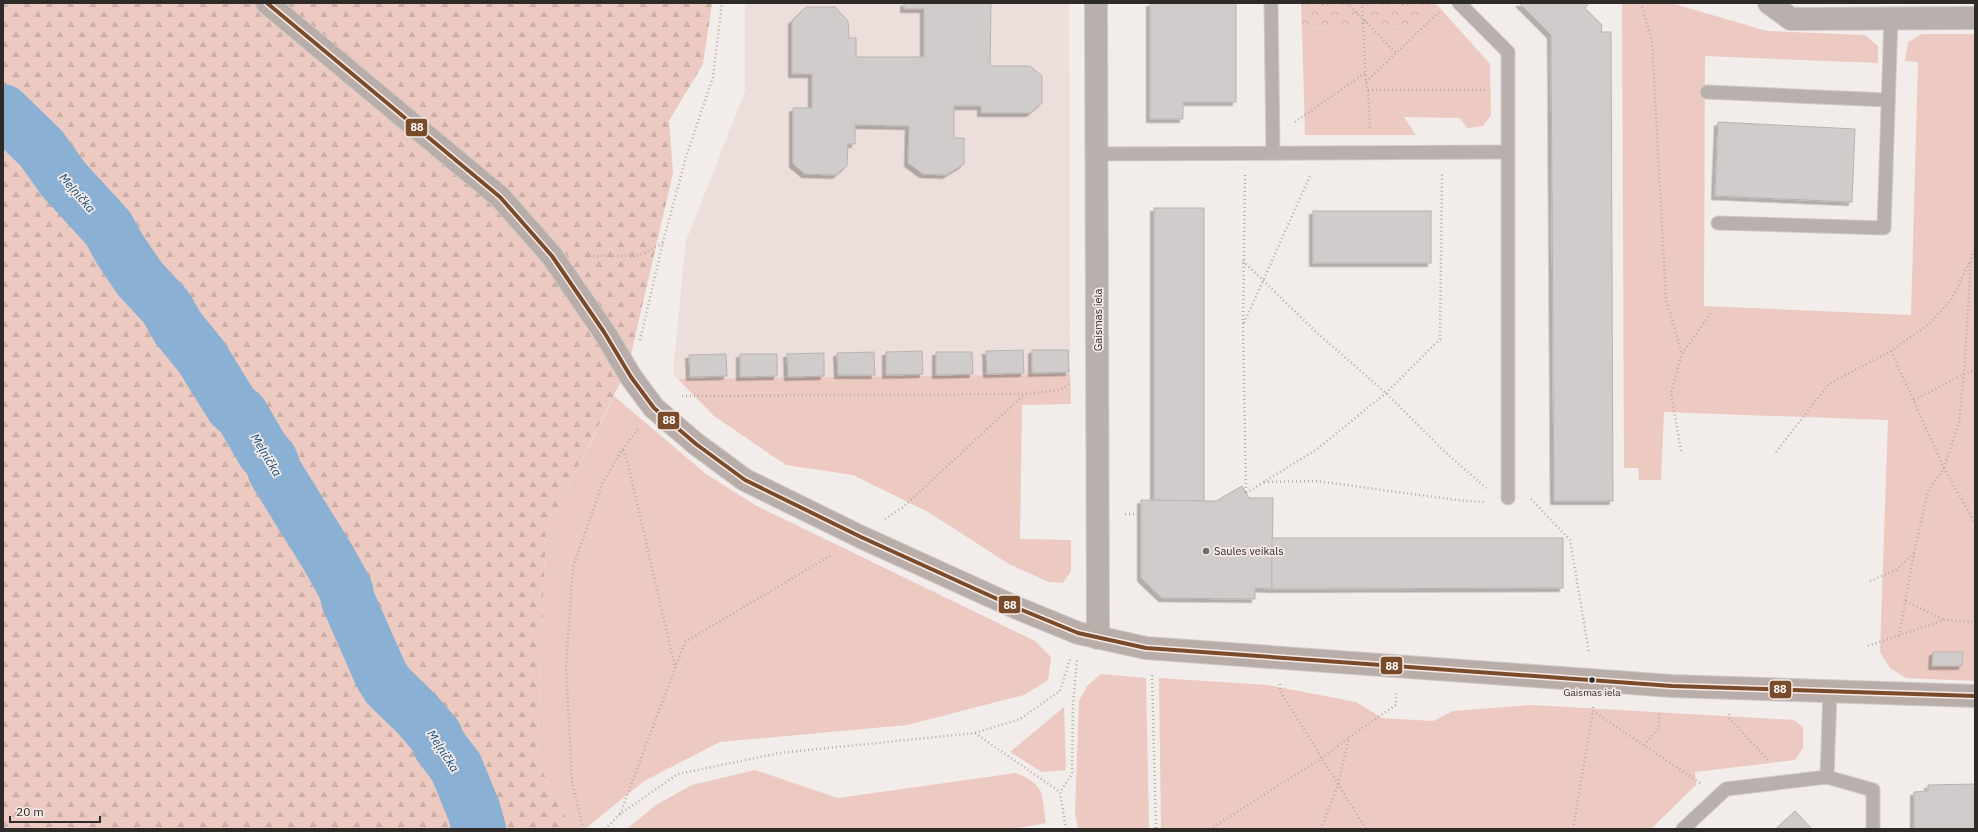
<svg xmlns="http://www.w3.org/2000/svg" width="1978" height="832" viewBox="0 0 1978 832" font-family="'IBM Plex Sans',sans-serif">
  <defs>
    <pattern id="forest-firs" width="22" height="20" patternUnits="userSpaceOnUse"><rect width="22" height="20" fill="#eccac1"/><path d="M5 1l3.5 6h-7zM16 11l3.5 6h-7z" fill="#cbaea6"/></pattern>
    <pattern id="park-crowns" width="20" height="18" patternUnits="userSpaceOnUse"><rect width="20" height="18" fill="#eccac1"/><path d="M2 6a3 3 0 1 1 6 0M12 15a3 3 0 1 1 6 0" fill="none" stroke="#cbaea6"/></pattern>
    <filter id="shadow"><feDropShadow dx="-3.5" dy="3.5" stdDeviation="0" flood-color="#0004"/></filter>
  </defs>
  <rect width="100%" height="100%" fill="#f2ecea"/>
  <path fill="#ecdedb" d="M745,3H1069L1070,374L678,379L673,374L686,241L745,92Z"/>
  <g fill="#eccac1">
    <path d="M1622,3H1671L1767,31L1865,35L1878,46V63L1705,56L1704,306L1911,315L1918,62L1905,61L1908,42L1922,34H1975V681L1906,678L1890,668L1880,652L1888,420L1664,412L1661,480H1639L1638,468H1624Z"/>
    <path d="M1439,7L1490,64L1491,115L1483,126L1467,128L1460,118L1404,117L1416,135H1305L1302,29L1417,26Z"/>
    <path d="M1070,374L1071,404L1022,405L1020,539L1071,540V571L1063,583L1049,582L1009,564L928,512L853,475L786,465L714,416L678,379Z"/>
    <path d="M614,396L706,474L755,505L1035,641L1051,657L1048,680L1024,695L907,725L720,742L644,781L585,829H572L537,760L546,531Z"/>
    <path d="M1101,674L1146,678L1149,829H1078L1075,812L1079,701L1087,686Z"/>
    <path d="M1159,678L1268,685L1356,702L1382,718L1433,721L1453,711L1532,705L1794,720L1803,727V748L1795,760L1695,772L1696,785L1651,829H1161Z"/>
    <path d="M1064,707L1066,770L1042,772L1010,752Z"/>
    <path d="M755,770L838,798L1016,773C1046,785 1041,794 1046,823L1012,829H627L656,805L692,785Z"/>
  </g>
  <path fill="url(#forest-firs)" d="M3,3H712L703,64L669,121L673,173L628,367L546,531L537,760L572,829H3Z"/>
  <path fill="url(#park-crowns)" d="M1301,3H1434L1439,7L1418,26L1302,29Z"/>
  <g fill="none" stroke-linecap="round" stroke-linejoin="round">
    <path stroke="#8ab0d4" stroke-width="54" d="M3,111L41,148L64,180L108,228L119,248L140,279L166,307L178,328L201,356L232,406L242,415L263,451L271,460L275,472L329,559L346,590L348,600L381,675L388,686L417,714L435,735L440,746L456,767L474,811L479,829"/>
  </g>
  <g fill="#d0cccb" stroke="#b8b3b1" filter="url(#shadow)">
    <path d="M904,3H991L990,66H1030L1042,76V103L1030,113H981V106H954V138H964V164L946,175L923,174L908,163L909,126L855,125V144H848L847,166L836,175L805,174L793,164V108H812V74H792V21L806,7H835L848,21L849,38H856V57H924V9H904Z"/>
    <path d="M1150,3H1236V102H1183V119H1150Z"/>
    <path d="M1519,3H1589L1585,8L1602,25L1601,32H1611L1613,501H1554L1551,35Z"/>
    <path d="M1718,122L1855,129L1852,202L1715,196Z"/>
    <rect x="1154" y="208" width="50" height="293"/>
    <rect x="1313" y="211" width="118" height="52"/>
    <path d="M1023,350L1024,373L987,374L986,351Z"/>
    <path d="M1032,350H1068L1069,372L1032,373Z"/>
    <path d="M922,351L923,374L886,375V352Z"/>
    <path d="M874,352L875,375H838L837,353Z"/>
    <path d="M936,352H972L973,374L936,375Z"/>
    <path d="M824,353V376L788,377L787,354Z"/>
    <path d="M726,354L727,376L690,377L689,355Z"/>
    <path d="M740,354H777V376L740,377Z"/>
    <path d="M1242,486L1249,498H1273L1272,589L1255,588V599L1162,598L1141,578V500L1216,501Z"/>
    <path d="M1272,538H1563V588L1272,589Z"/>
    <path d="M1933,652H1963L1962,666H1932Z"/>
    <path d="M1975,784V829H1914V792L1928,791V785Z"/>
    <path d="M1795,811L1812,829H1776Z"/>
  </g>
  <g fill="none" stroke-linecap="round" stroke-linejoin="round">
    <g stroke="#cecac8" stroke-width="15">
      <g id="lane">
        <path d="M1271,3L1273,153"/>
        <path d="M1459,3L1508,52V498"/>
        <path d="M1707,92L1888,100"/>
        <path d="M1097,154L1507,152"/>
        <path d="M1718,223L1884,228L1891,18"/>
        <path d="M1827,777L1873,790V829"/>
        <path d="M1683,829L1726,789L1827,777L1830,691"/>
      </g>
    </g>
    <g stroke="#cecac8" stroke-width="24">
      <g id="street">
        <path d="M1096,3L1098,638"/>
        <path d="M1769,3L1791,19L1975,18"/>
      </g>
    </g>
    <g stroke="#cecac8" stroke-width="24">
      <path id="secondary" d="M267,3L500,197L552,256L604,332L631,377L654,408L696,444L745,480L861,537L1017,608L1078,633L1146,648L1672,686L1975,696"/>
    </g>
    <g stroke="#b4aca9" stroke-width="2.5" stroke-dasharray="1 3" stroke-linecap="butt">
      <path d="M1347,3L1397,54"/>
      <path d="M1362,3L1366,82L1368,90L1370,130"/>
      <path d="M1641,3L1652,42L1666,299L1682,354"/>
      <path d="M1366,82L1439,12"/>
      <path d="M1368,90H1486"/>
      <path d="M1295,122L1365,73"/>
      <path d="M1245,175L1243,325L1246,492"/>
      <path d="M585,256H638L663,243"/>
      <path d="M1243,261L1315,331L1386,393L1444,451L1486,488"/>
      <path d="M1244,323L1310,176"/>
      <path d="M640,340L663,242L686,157L713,77L722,3"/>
      <path d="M1891,351L1944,468L1975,523"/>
      <path d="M682,396L1025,394L1060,390L1071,383"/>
      <path d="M1914,400L1964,374L1975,370"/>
      <path d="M623,450L627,460L675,667"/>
      <path d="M1681,451L1671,393L1682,354L1711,313"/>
      <path d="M1776,452L1829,384L1891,351L1929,324L1951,300L1970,262"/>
      <path d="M1264,482L1316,481L1465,501L1486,502"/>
      <path d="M1246,493L1317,449L1386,393L1440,339L1442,174"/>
      <path d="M1531,499L1570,540L1589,653"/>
      <path d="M1125,514H1141"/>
      <path d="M885,519L902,508L1025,394"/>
      <path d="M1870,581L1896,570L1914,553"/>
      <path d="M1906,601L1944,620"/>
      <path d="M1899,636L1914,553L1928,491L1944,468L1959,422L1964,374L1971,260L1975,246"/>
      <path d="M1868,646L1944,620L1975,622"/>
      <path d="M1152,675L1156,829"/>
      <path d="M1280,684V691L1366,829"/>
      <path d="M1593,707V711L1700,783"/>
      <path d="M1729,714V718L1769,761"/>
      <path d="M975,733L1060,792"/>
      <path d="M1644,745L1659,728V712"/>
      <path d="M620,814L685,642L833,554"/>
      <path d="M583,829L572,781L566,667L573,567L603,482L622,450L638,429"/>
      <path d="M605,829L620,814L678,774L779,753L975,733L1020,719L1060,691L1070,659"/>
      <path d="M1066,829L1060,792L1072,774L1073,704L1077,660"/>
      <path d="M1210,829L1322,758L1349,738"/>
      <path d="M1321,829L1338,785L1349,737L1396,705V692"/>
      <path d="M1573,829L1593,711"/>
    </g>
    <use href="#lane" stroke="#b9afac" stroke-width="13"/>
    <use href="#street" stroke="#b9afac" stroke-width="22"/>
    <use href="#secondary" stroke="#b9adaa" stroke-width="22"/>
    <g stroke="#f6eae7" stroke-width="7">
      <path id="bus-1" d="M267,3L500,197L552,256L604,332L631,377L654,408L696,444L745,480L861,537L1017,608L1078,633L1146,648L1672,686L1975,696"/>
    </g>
    <use href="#bus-1" stroke="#7a4b2a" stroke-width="4"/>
  </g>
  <circle fill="#736e6c" stroke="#f6eae7" stroke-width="1.5" cx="1206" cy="551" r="4"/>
  <circle fill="#2e2a28" stroke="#f6eae7" stroke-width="1.5" cx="1592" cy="680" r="3.5"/>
  <g text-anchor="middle" stroke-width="3.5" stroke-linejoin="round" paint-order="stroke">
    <g font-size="10" fill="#2e2a28" stroke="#f6eae7">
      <text x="1592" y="696">Gaismas iela</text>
    </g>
    <g font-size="11" fill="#2e2a28" stroke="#f6eae7">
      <text transform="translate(1098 320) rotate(-90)" y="4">Gaismas iela</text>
    </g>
    <g font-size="11" fill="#2e2a28" stroke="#f6eae7" text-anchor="start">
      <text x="1214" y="555">Saules veikals</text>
    </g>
    <g font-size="12" font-style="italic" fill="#0a4d7f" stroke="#f6eae7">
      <text transform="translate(77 193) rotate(49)" y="4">Meļņička</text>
      <text transform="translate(266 455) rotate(59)" y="4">Meļņička</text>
      <text transform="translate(443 751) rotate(57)" y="4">Meļņička</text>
    </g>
  </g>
  <g stroke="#f6eae7" stroke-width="1.5">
    <rect x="405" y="118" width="23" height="19" rx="4" fill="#7a4b2a"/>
    <rect x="657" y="411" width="23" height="19" rx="4" fill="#7a4b2a"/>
    <rect x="998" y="595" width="23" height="19" rx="4" fill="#7a4b2a"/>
    <rect x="1380" y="656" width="23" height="19" rx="4" fill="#7a4b2a"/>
    <rect x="1769" y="680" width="23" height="19" rx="4" fill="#7a4b2a"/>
  </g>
  <g font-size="11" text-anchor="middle" font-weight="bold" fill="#fff">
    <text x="417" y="131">88</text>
    <text x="669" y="424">88</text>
    <text x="1010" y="609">88</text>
    <text x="1392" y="670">88</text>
    <text x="1780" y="693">88</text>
  </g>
  <rect width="1978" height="832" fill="none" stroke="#2e2a28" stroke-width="8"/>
  <path d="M10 816v6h90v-6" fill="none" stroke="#2e2a28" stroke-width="2"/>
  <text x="16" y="816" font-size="12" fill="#2e2a28" stroke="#f6eae7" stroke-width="3" paint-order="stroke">20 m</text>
</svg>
